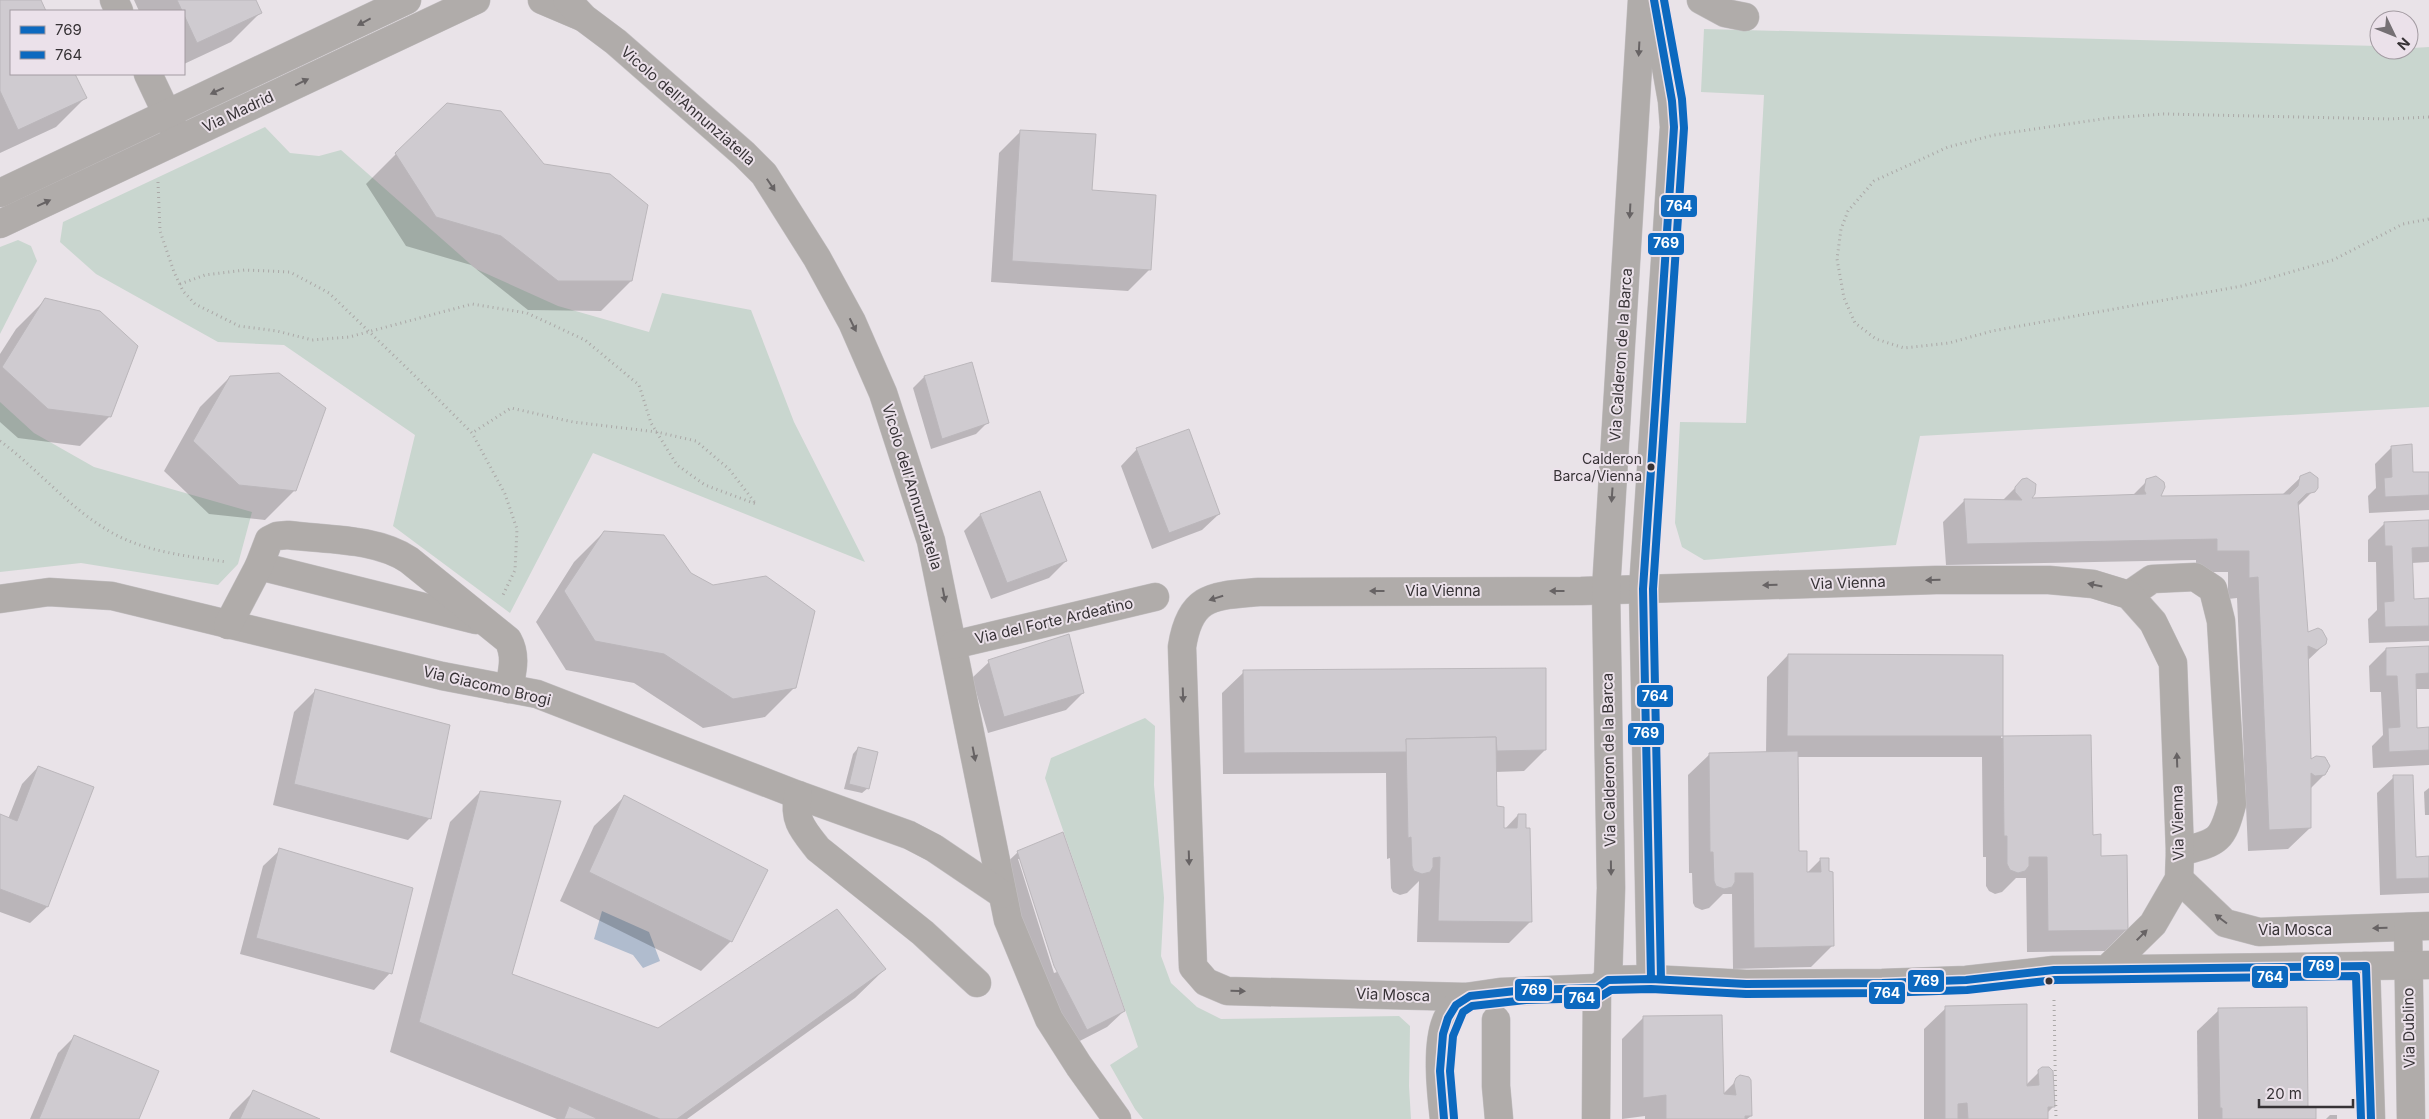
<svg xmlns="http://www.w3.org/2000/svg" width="2429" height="1119" viewBox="0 0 2429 1119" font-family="Inter,sans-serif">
  <rect width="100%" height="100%" fill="#e9e3e8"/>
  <g fill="#c9d6cf">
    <path d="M1704,29L2379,46V50L2429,47V407L1920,436L1896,545L1704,560L1682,547L1675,523L1680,422L1746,423L1764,95L1701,92Z"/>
    <path d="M265,127L290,153L319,156L341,150L476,269L558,306L649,332L662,293L751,310L794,422L865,562L593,453L510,613L393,526L415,435L284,345L218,342L96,274L60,242L63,222Z"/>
    <path d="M18,240L31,246L37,261L0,334V247Z"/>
    <path d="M0,402L34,433L94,467L252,512L238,564L218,585L81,563L0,572Z"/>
    <path d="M1145,718L1155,726L1154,785L1164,898L1161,956L1171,983L1197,1007L1221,1019L1399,1016L1410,1026L1409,1086L1411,1119H1143L1135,1109L1110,1065L1138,1047L1045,778L1051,758Z"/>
  </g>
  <path fill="#b0bcce" d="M602,911L649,932L660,961L643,968L633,955L594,939Z"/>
  <g fill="#0003" fill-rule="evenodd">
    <path d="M0,0H40L45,11H11V74H74L85,98L56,127L0,153Z"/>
    <path d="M134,0H255L261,12L231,42L184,64V11H139Z"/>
    <path d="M1021,131L1091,192L1150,269L1128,291L991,282L999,153Z"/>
    <path d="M396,154L631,281L601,311L528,310L471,265L406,246L366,184Z"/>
    <path d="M46,299L110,416L80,446L18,438L0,422V354L16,329Z"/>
    <path d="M971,364L987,423L976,434L931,449L913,388L924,377Z"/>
    <path d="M230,377L295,490L265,520L209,514L164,471L200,407Z"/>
    <path d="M2392,447L2412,474L2429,473V510L2369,513L2368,496L2376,488L2375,464Z"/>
    <path d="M1137,449L1219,514L1202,530L1152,549L1121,466Z"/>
    <path d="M2310,474L2314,475L2318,483L2317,487L2297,507L2307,634L2325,644L2307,661L2310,761L2325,758L2328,761V771L2310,789V828L2288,849L2248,851L2237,598L2228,599V572H2196V560L1946,565L1943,522L1965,500L2002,501L2023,480L2029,499L2132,496L2147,481L2159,497L2282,495L2301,477Z"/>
    <path d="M980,515L1066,561L1049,578L991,599L964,531Z"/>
    <path d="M2429,522V562L2411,563L2413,600H2429V641L2369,643L2368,619L2377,610L2376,562H2368V540L2384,524Z"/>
    <path d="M604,532L690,574L795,687L765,717L703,728L634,683L566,670L536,622L574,562Z"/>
    <path d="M2429,647V689H2415L2416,729H2429V765L2373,768L2372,746L2383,735L2381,692H2370L2369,666L2386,649Z"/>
    <path d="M1788,655L2002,656L2001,738L2090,736L2091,836L2127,929L2105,951L2027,952L2026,878H2016L2002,892L1995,894L1989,891L1986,886V857H1983L1982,757H1796L1797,852L1806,874L1821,859L1833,945L1811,967L1733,969L1732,894H1723L1709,908L1702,910L1695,907L1693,903L1692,873H1689L1688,775L1710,754L1766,753L1767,677Z"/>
    <path d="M989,662L1083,693L1066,710L988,733L972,678Z"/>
    <path d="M1544,669L1545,750L1524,771L1495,772L1496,808L1503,831L1518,815L1531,921L1509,943L1417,942L1419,881L1407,893L1400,895L1393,892L1391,888L1390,858L1387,859L1386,773L1223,774L1222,693L1244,672Z"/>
    <path d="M316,690L430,818L408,840L273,805L294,712Z"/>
    <path d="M858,748L868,788L862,793L844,789L853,754Z"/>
    <path d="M38,767L92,788L47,907L30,923L0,912V815L8,819L22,784Z"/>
    <path d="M2394,777L2414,858H2429V893L2380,895L2377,793Z"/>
    <path d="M2429,788V815H2425L2424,792Z"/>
    <path d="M480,792L511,975L658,1029L885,969L855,998L687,1119H557L390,1052L450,822Z"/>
    <path d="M624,797L731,941L701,971L560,901L594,826Z"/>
    <path d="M280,850L390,973L374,990L240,954L263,866Z"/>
    <path d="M1018,852L1124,1011L1107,1027L1070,1046L1001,868ZM1018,859H1021L1057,972L1054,973Z"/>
    <path d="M1946,1008L2026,1085L2043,1068L2053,1107L2047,1113V1119H1924V1029Z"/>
    <path d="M2219,1010L2307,1108L2315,1119H2198L2197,1031Z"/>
    <path d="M1644,1017L1723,1094L1741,1076L1751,1116L1747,1119H1645V1116L1622,1119V1039Z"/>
    <path d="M74,1037L137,1119H30L58,1053Z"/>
    <path d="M253,1092L317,1119H229L232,1113Z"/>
    <path d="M2330,1115H2337V1119H2326Z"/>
  </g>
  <g fill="#cfcbd0" stroke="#bbb7bb">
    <path d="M0,0H41L46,11H11V74H75L87,98L18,130L0,91Z"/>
    <path d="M177,0H256L262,13L197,43Z"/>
    <path d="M447,103L501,111L544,164L610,174L648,205L632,281H558L501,236L436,217L395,153Z"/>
    <path d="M1020,130L1096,134L1092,190L1156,195L1151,270L1012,261Z"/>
    <path d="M45,298L100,311L138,346L111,417L48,409L2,367Z"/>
    <path d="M972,362L989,423L942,439L924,376Z"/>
    <path d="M279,373L326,408L296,491L239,485L193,441L230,376Z"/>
    <path d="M1189,429L1220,514L1169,533L1136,448Z"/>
    <path d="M2412,444L2413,472H2429V495L2385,497L2384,478L2392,477L2391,446Z"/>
    <path d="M2310,472L2318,478V488L2315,492L2306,494L2298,502L2308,632L2318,628L2322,630L2327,639L2326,644L2317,650L2308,646L2311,759L2316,756L2325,757L2330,766L2325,775L2315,776L2311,773V828L2269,830L2258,577L2249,578V551H2217V539L1967,544L1964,499L2022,500L2015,492V487L2022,479L2027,478L2036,484L2035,494L2032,498L2146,494L2144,490L2146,479L2156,476L2164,482L2165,487L2161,496L2290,494L2298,486L2300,476Z"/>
    <path d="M1040,491L1067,561L1007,583L980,514Z"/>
    <path d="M2429,520V547L2412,548L2414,599L2429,598V626L2385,627L2384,602L2394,601L2392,546H2385L2384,522Z"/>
    <path d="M604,531L664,535L691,573L713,585L766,576L815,611L796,688L733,699L664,654L595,641L564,591Z"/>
    <path d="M1069,634L1084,693L1004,717L988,660Z"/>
    <path d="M2429,646V673L2416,674L2417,728L2429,727V750L2389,752L2388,728L2400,727L2397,676H2386V648Z"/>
    <path d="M1788,654L2003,655V736H1787Z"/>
    <path d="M1546,668V750L1497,751L1496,737L1406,739L1407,752L1244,753L1243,670Z"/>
    <path d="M315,689L450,725L431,819L294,784Z"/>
    <path d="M2091,735L2093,835L2101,834V856L2127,855L2128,930L2048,931L2047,857H2029V866L2025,871L2018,873L2010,870L2007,864V836H2004L2003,736Z"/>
    <path d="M1496,737L1497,806L1504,807V828H1517L1518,814H1526V828H1530L1532,922L1438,921L1440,857L1433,858V867L1430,872L1422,874L1414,871L1412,866L1411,837L1408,838L1406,739Z"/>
    <path d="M858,747L878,752L869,789L849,784Z"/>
    <path d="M1798,751L1799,851H1807V872H1821L1820,858H1829V871L1833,872L1834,946L1754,948L1753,873H1735V882L1732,887L1724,889L1716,886L1714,881L1713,852H1710L1709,753Z"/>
    <path d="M38,766L94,787L48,907L0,889V814L17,821Z"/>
    <path d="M2393,775H2413L2416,857L2429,856V878L2396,879Z"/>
    <path d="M480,791L561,801L512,974L658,1028L837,909L886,969L677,1119H660L419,1022Z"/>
    <path d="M624,795L768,870L732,942L589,872Z"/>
    <path d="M1063,832L1125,1011L1087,1030L1054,966L1017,851Z"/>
    <path d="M279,848L413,888L392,974L256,938Z"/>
    <path d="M2027,1004V1086L2039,1085L2038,1070L2042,1067H2049L2053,1071L2055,1107H2048V1119H1968L1967,1103L1958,1104V1119H1945V1006Z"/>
    <path d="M2307,1007L2308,1107H2316V1119H2222V1108H2220L2218,1008Z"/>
    <path d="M1722,1015L1724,1094L1736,1095L1734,1083L1736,1078L1740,1075L1749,1077L1751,1080L1752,1116H1745V1119H1666V1095L1643,1098V1016Z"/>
    <path d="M74,1035L159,1071L139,1119H39Z"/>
    <path d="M253,1090L320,1119H240Z"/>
    <path d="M569,1106L596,1118L595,1119H564Z"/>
  </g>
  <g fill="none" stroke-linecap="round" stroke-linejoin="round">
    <g stroke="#c4c0c3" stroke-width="29">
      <g id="minor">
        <path d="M114,0L119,11"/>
        <path d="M542,0L582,17"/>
        <path d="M567,0L584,18L616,42L744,154L764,174L817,258L852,322L883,393L931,541L1008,920L1049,1019L1079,1066L1117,1119"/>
        <path d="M1701,0L1725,13L1745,17"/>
        <path d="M148,74L175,131"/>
        <path d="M0,193L407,0"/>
        <path d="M0,224L476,0"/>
        <path d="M259,566L476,620"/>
        <path d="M2129,595L2152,579L2195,577L2213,589L2221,621L2232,804C2222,843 2217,842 2180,852"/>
        <path d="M0,599L49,592L112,596L442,676L537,694L798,795L909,835L934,848L1002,894"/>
        <path d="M228,625L259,566L269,540L277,536L288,535C327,540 376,538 409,560L508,640C517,656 512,672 509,689"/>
        <path d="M953,645L1155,597"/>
        <path d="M798,795C793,820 803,830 818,849L923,933L977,983"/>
        <path d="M2179,879L2225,923L2259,932L2429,926"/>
        <path d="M2408,927L2411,1119"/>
        <path d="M2366,966L2371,1119"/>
        <path d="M2107,969L2153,924L2179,879L2180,852L2173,663L2153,622L2129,595L2093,584L2049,580H1936L1581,591L1259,592C1214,596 1190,594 1182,647L1193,967L1206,982L1227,991L1466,997L1500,992L1597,988L1608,980L1651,979L1746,984L1882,983L1966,980L2054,970L2366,966L2429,965"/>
        <path d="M1651,979L1643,589L1674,127L1672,101L1654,0"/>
        <path d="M1608,980L1611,888L1606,590L1642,0"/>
        <path d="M1496,1020V1086L1499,1119"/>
        <path d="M1444,1119C1441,1093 1435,1041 1448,1017C1452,1009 1459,1003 1466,997"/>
        <path d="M1596,1119L1597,988"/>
      </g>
    </g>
    <g stroke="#aba8a7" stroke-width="3" stroke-dasharray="1 4" stroke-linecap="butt">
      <path d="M2429,117L2390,119L2164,114L2109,118L1994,135L1948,147L1874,181L1848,211L1841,229L1837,259L1844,298L1855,323L1876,339L1904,348L1949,343L1992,331L2242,286L2333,260L2403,224L2429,219"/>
      <path d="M158,182L160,231L174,272L183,291L195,304L239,326L277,331L312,340L349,337L472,304L527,313L585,340L639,385L651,423L677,465L705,485L756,504L729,469L696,441L657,432L573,422L511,408L472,433"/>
      <path d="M180,284L205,275L245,270L290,272L329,293L412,373L472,433L505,494L517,529L515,570L502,597"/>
      <path d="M0,441C38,469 68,507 109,531C144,552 187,556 227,562"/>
      <path d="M2054,1000L2056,1119"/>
    </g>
    <use href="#minor" stroke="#b0acaa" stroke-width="28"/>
    <g stroke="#ebe1ea" stroke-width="11">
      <g id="bus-1">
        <path d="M1651,979L1643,589L1674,127L1672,101L1654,0"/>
        <path d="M1444,1119L1440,1071L1443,1034L1448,1018L1456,1005L1470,996L1525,990L1597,988L1608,980L1651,979L1746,984L1882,983L1966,980L2054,970L2366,966L2371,1119"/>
      </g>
    </g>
    <g stroke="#ebe1ea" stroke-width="11">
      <g id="bus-2">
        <path d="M1661,979L1653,589L1684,128L1682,99L1664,0"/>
        <path d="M1454,1118L1450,1071L1453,1036L1463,1012L1472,1006L1526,1000L1598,998L1611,990L1651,989L1746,994L1882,993L1967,990L2055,980L2356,976L2361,1119"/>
      </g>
    </g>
    <use href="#bus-1" stroke="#0c69bf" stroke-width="8"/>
    <use href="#bus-2" stroke="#0c69bf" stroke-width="8"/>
  </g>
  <defs><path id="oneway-solid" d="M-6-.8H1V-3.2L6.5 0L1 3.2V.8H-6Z" transform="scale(1.25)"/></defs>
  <g fill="#676364">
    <use href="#oneway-solid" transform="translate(364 22) rotate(152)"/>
    <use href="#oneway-solid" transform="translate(1639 49) rotate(93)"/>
    <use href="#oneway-solid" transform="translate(302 82) rotate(-26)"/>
    <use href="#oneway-solid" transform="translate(217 91) rotate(155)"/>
    <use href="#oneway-solid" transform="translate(771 185) rotate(56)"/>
    <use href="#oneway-solid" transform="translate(44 203) rotate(-25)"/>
    <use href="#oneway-solid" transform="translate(1630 211) rotate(93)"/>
    <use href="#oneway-solid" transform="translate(853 325) rotate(64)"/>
    <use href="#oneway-solid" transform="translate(1612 495) rotate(94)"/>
    <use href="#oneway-solid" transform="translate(1933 580) rotate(179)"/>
    <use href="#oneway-solid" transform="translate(1770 585) rotate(178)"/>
    <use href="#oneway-solid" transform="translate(2095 585) rotate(-168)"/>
    <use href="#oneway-solid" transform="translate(1377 591) rotate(180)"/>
    <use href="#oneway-solid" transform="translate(1557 591) rotate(180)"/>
    <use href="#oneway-solid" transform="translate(944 595) rotate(79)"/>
    <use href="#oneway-solid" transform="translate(1216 598) rotate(163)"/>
    <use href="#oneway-solid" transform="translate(1183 695) rotate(88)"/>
    <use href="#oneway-solid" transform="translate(974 754) rotate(79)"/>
    <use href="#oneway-solid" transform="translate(2177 760) rotate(-92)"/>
    <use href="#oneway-solid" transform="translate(1189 858) rotate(88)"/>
    <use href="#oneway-solid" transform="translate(1611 868) rotate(89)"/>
    <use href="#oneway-solid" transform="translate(2221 919) rotate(-143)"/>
    <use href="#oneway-solid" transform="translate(2380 928) rotate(178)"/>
    <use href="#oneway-solid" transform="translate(2142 935) rotate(-45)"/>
    <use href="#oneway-solid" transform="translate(1238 991) rotate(2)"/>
  </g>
  <g fill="#363235" stroke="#ebe1ea" stroke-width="2">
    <circle cx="1651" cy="467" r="4.5"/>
    <circle cx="2049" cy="981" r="4.5"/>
  </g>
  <g text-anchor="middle" stroke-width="4" stroke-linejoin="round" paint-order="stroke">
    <g font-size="14" fill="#363235" stroke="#ebe1ea" text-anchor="end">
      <text x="1642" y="464">Calderon<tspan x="1642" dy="17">Barca/Vienna</tspan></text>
    </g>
    <g font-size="15" fill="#363235" stroke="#ebe1ea">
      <text transform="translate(688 106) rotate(41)" y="5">Vicolo dell'Annunziatella</text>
      <text transform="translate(238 112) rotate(-25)" y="5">Via Madrid</text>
      <text transform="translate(1621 355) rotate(-86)" y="5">Via Calderon de la Barca</text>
      <text transform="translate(912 487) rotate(73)" y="5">Vicolo dell'Annunziatella</text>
      <text transform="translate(1848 583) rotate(-2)" y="5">Via Vienna</text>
      <text x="1443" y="596">Via Vienna</text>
      <text transform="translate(1054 621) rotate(-13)" y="5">Via del Forte Ardeatino</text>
      <text transform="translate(487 686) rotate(13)" y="5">Via Giacomo Brogi</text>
      <text transform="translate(1609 760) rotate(-91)" y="5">Via Calderon de la Barca</text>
      <text transform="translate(2178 823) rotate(-91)" y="5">Via Vienna</text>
      <text x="2295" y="935">Via Mosca</text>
      <text transform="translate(1393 995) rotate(2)" y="5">Via Mosca</text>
      <text transform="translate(2409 1028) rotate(-91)" y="5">Via Dublino</text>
    </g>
  </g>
  <g stroke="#ebe1ea" stroke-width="2">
    <rect x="1660" y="194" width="38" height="24" rx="5" fill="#0c69bf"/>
    <rect x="1647" y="232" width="38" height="24" rx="5" fill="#0c69bf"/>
    <rect x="1636" y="684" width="38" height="24" rx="5" fill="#0c69bf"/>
    <rect x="1627" y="722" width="38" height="24" rx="5" fill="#0c69bf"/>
    <rect x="2302" y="955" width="38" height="24" rx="5" fill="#0c69bf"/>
    <rect x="2251" y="965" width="38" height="24" rx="5" fill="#0c69bf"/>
    <rect x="1907" y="969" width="38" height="24" rx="5" fill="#0c69bf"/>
    <rect x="1514" y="978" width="39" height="24" rx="5" fill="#0c69bf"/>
    <rect x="1868" y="981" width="38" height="24" rx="5" fill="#0c69bf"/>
    <rect x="1563" y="986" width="38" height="24" rx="5" fill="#0c69bf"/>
  </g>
  <g font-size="14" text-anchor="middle" font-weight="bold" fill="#fff">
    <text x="1679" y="211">764</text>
    <text x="1666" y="248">769</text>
    <text x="1655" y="701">764</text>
    <text x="1646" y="738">769</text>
    <text x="2321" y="971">769</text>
    <text x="2270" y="982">764</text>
    <text x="1926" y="986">769</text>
    <text x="1534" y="995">769</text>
    <text x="1887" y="998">764</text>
    <text x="1582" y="1003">764</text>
  </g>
  <rect x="10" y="10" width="175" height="65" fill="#ebe1ea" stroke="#a39ba2"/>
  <rect x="20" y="26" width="25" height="8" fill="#0c69bf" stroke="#a39ba2"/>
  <text x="55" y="35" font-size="15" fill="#363235">769</text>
  <rect x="20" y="51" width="25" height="8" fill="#0c69bf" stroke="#a39ba2"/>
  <text x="55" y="60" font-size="15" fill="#363235">764</text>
  <g transform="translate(2394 35) rotate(133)"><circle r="24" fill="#ebe1ea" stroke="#a39ba2"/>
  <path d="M0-4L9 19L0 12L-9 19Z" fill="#757074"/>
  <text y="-8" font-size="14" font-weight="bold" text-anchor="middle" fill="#363235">N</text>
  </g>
  <path d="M2259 1099v8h94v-8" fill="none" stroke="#363235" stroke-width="2.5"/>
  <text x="2266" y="1099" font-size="15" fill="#363235" stroke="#ebe1ea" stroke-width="4" paint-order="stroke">20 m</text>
</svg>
